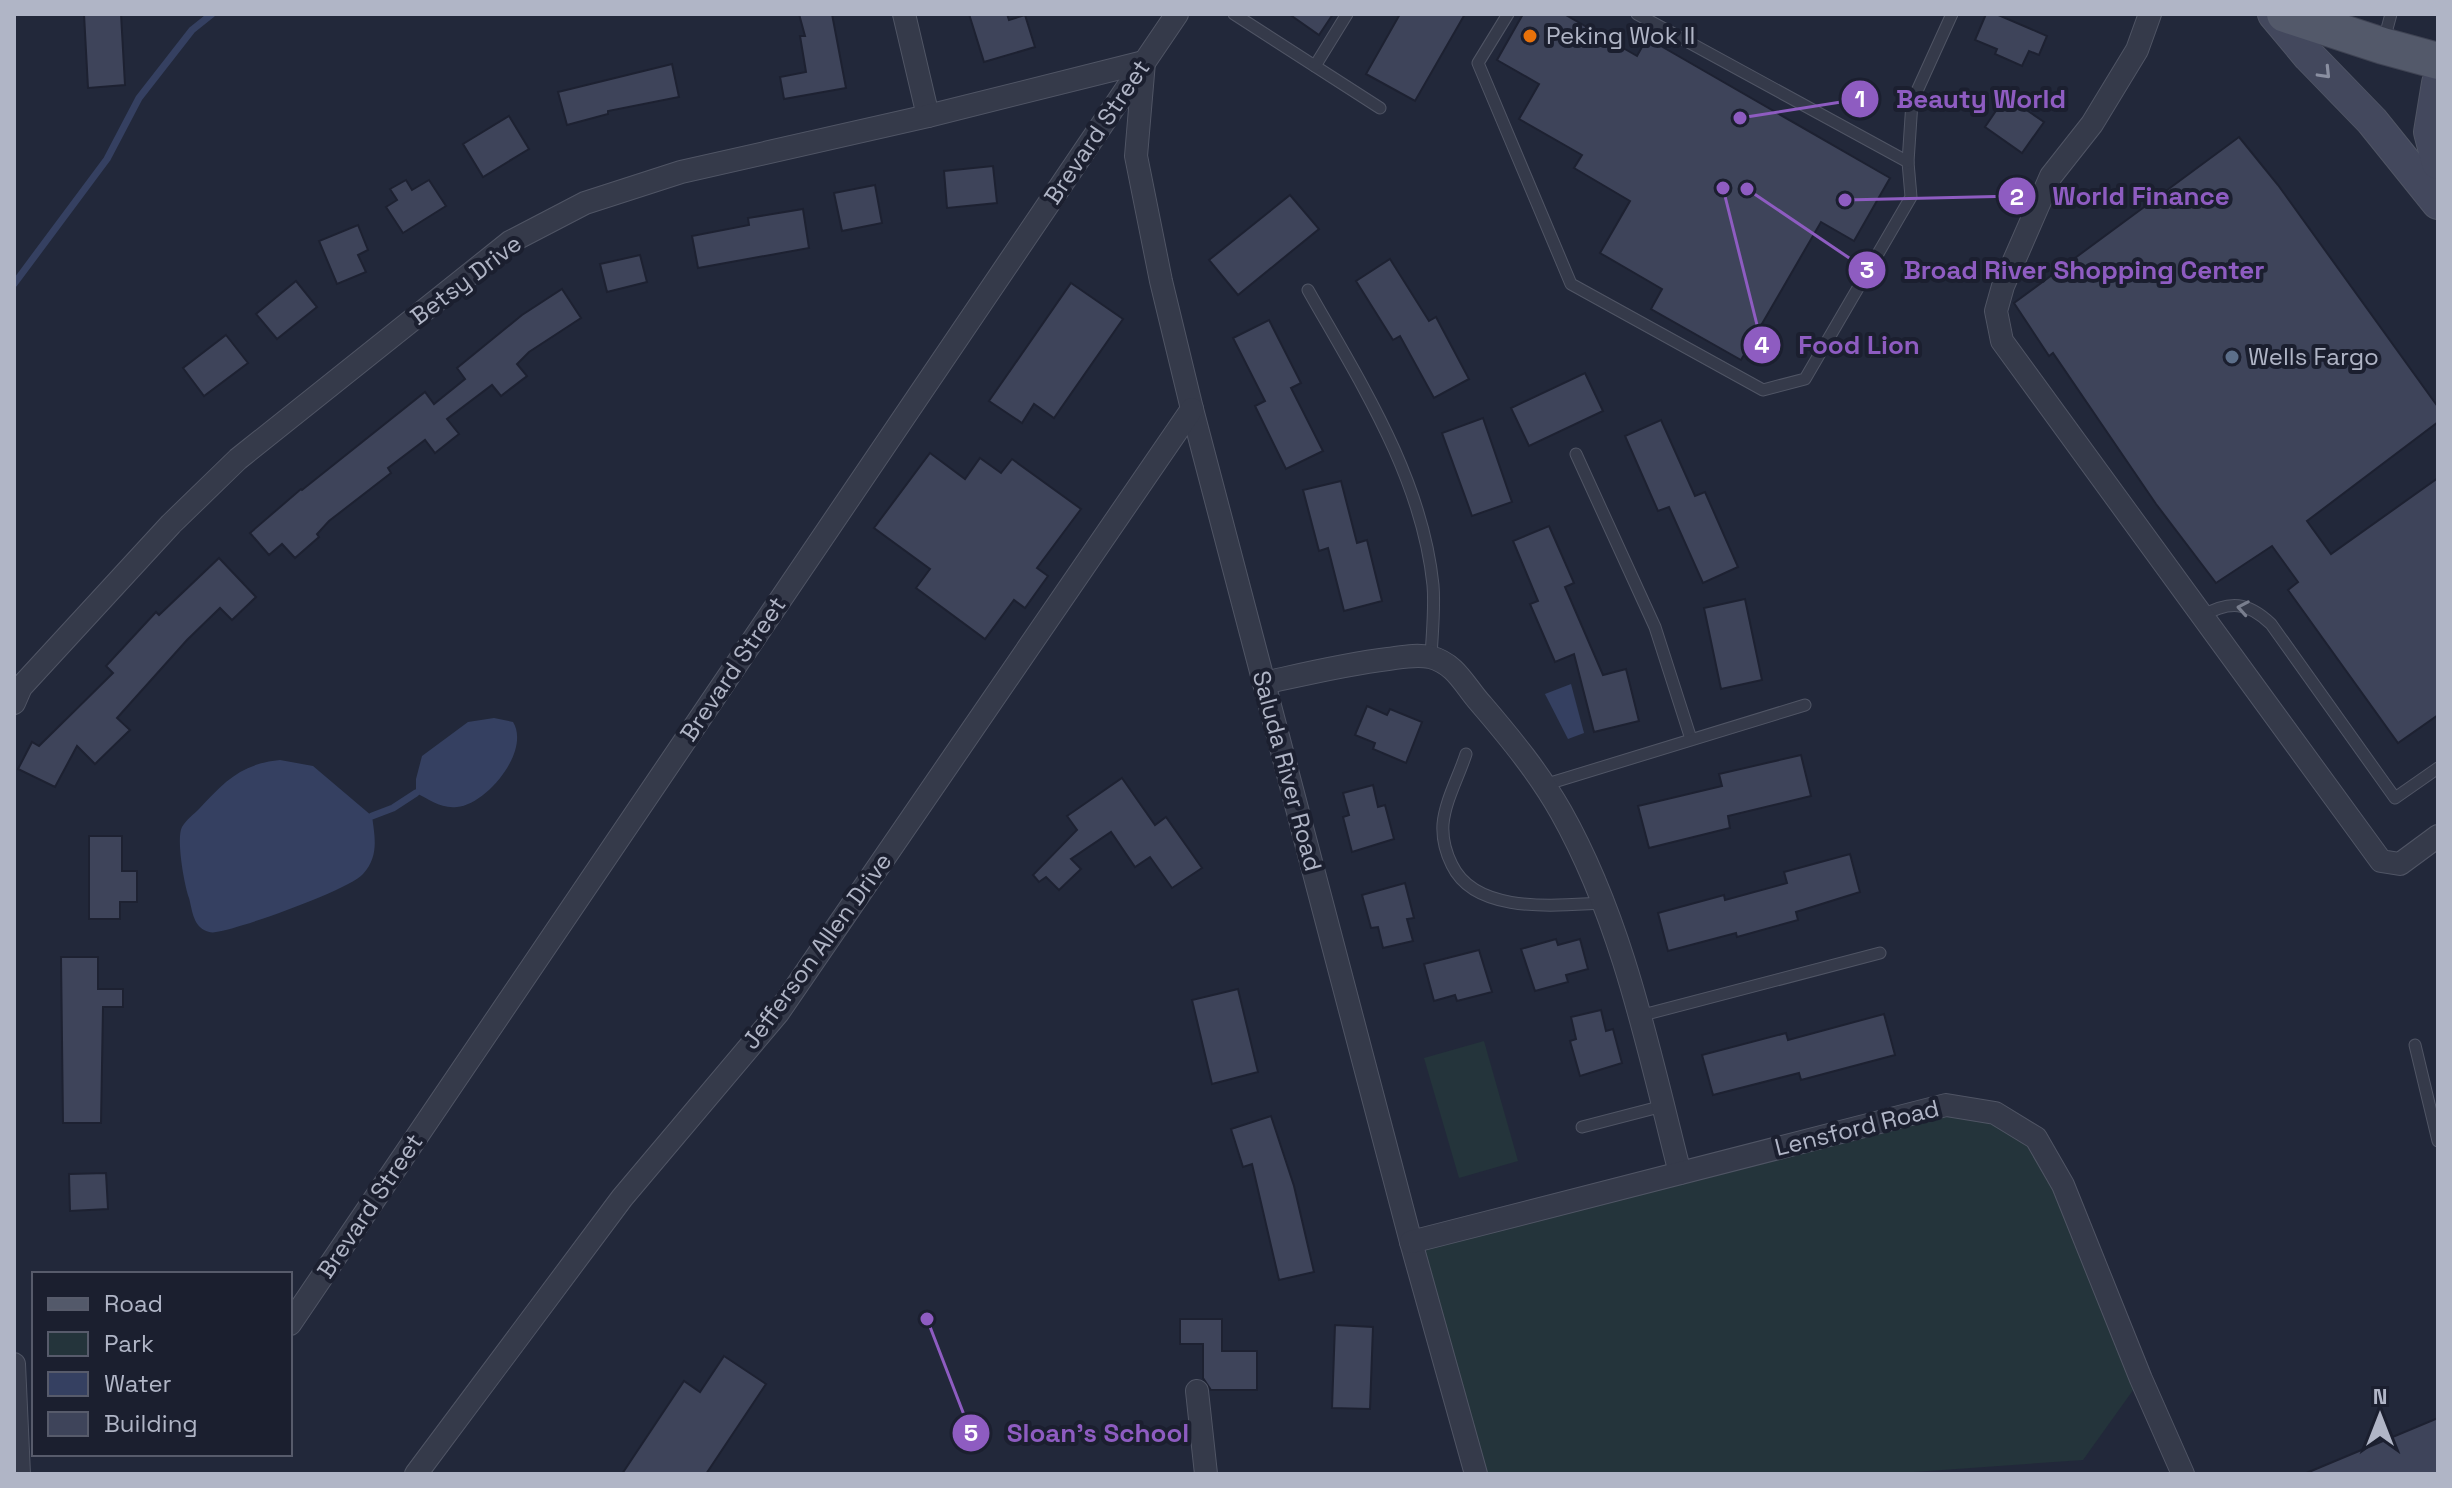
<svg xmlns="http://www.w3.org/2000/svg" width="2452" height="1488" viewBox="0 0 2452 1488" font-family="'Space Grotesk',sans-serif">
  <rect width="100%" height="100%" fill="#22283a"/>
  <g fill="#24343b">
    <path d="M1484,1041L1518,1161L1459,1178L1424,1058Z"/>
    <path d="M1946,1105L2035,1137L2141,1379L2083,1460L1886,1474H1476L1411,1242Z"/>
  </g>
  <g fill="#354061">
    <path d="M1571,684L1584,733L1568,739L1545,694Z"/>
    <path d="M494,718L513,722C531,751 486,805 457,807C441,809 429,799 416,793V779L422,756L468,722Z"/>
    <path d="M280,760L313,766L372,816C375,838 379,856 363,874C349,890 239,929 216,932C212,933 208,932 204,930C193,924 192,909 189,898C184,884 176,838 182,827C186,820 194,814 199,809C225,781 241,764 280,760Z"/>
  </g>
  <g fill="none" stroke-linecap="round" stroke-linejoin="round">
    <g stroke="#354061" stroke-width="7">
      <path d="M14,284L107,159L139,98L192,30L212,14"/>
      <path d="M372,816L393,808L416,793"/>
    </g>
  </g>
  <g fill="#3e445a" stroke="#1d2131" stroke-width="2">
    <path d="M84,14H121L125,85L88,88Z"/>
    <path d="M799,14H832L846,88L784,99L780,77L806,72L800,36H805Z"/>
    <path d="M969,14H1007L1009,20L1025,15L1035,47L984,62Z"/>
    <path d="M1289,14H1333L1319,35Z"/>
    <path d="M1400,14H1465L1415,101L1366,74Z"/>
    <path d="M1523,14H1564L1637,56L1647,38L1890,178L1854,241L1821,222L1741,360L1651,309L1662,289L1600,253L1630,201L1574,168L1582,155L1519,119L1539,84L1497,60Z"/>
    <path d="M1986,14H1996L2047,36L2039,55L2029,51L2022,66L1995,54L1997,49L1975,40Z"/>
    <path d="M672,64L679,97L608,111V114L567,125L558,92Z"/>
    <path d="M2006,96L2044,122L2022,153L1985,127Z"/>
    <path d="M509,116L529,149L483,177L463,144Z"/>
    <path d="M2239,137L2278,185L2438,407V422L2307,521L2331,554L2438,478V715L2398,743L2288,590L2298,582L2272,546L2216,583L2156,504L2053,353L2049,356L2014,303Z"/>
    <path d="M993,166L997,203L947,208L944,171Z"/>
    <path d="M406,180L412,190L429,180L446,206L403,233L386,207L397,200L390,189Z"/>
    <path d="M875,185L882,223L842,231L834,193Z"/>
    <path d="M1290,195L1319,229L1238,295L1209,260Z"/>
    <path d="M803,209L809,248L698,268L692,236L749,225L748,218Z"/>
    <path d="M358,225L368,250L358,255L366,272L337,284L319,241Z"/>
    <path d="M640,255L647,282L607,292L600,264Z"/>
    <path d="M1390,259L1429,321L1436,317L1469,379L1434,398L1400,336L1393,340L1356,281Z"/>
    <path d="M296,281L317,307L277,339L256,314Z"/>
    <path d="M1071,283L1123,319L1054,418L1034,404L1022,423L989,401Z"/>
    <path d="M562,289L581,318L529,352L517,364L527,376L501,396L492,385L447,419L459,434L435,453L425,440L388,468L391,473L329,521L317,534L319,537L295,558L282,544L269,555L250,533L301,489L302,490L425,392L434,404L465,379L457,368L522,315Z"/>
    <path d="M1269,320L1301,383L1291,388L1323,451L1286,469L1255,406L1265,401L1233,338Z"/>
    <path d="M226,335L248,363L204,396L183,368Z"/>
    <path d="M1585,373L1603,411L1529,446L1511,408Z"/>
    <path d="M1483,418L1512,502L1472,516L1442,433Z"/>
    <path d="M1661,420L1695,496L1705,492L1738,567L1703,583L1669,507L1658,511L1625,436Z"/>
    <path d="M930,453L965,479L980,458L1001,473L1012,459L1081,509L1037,568L1048,576L1025,608L1014,600L985,639L916,588L930,569L874,528Z"/>
    <path d="M1341,481L1357,543L1367,540L1382,601L1344,611L1328,548L1319,551L1303,490Z"/>
    <path d="M1549,526L1574,583L1565,587L1603,675L1626,669L1639,721L1594,732L1574,654L1555,662L1530,604L1538,601L1513,541Z"/>
    <path d="M219,558L256,597L232,620L220,608L187,640L117,718L130,730L95,764L77,746L55,787L18,769L32,742L39,746L113,673L106,666L156,612L159,615Z"/>
    <path d="M1745,599L1762,680L1721,689L1704,608Z"/>
    <path d="M1367,706L1387,715L1390,709L1422,722L1406,763L1373,749L1375,743L1355,735Z"/>
    <path d="M1801,755L1811,796L1728,816L1730,828L1649,848L1638,806L1722,786L1719,774Z"/>
    <path d="M1122,778L1155,825L1166,817L1202,868L1172,888L1150,857L1135,867L1111,832L1071,859L1081,869L1059,890L1046,877L1039,882L1033,875L1077,830L1067,816Z"/>
    <path d="M1373,785L1378,807L1385,805L1394,839L1352,852L1343,817L1349,815L1343,793Z"/>
    <path d="M89,836H122V871H137V902H120V919H89Z"/>
    <path d="M1850,854L1860,892L1796,912L1798,920L1737,937L1736,933L1668,951L1658,913L1724,895L1725,900L1787,883L1784,872Z"/>
    <path d="M1405,883L1414,918L1407,919L1413,941L1383,948L1378,927L1371,928L1362,895Z"/>
    <path d="M1556,939L1558,945L1580,939L1588,969L1566,975L1568,982L1535,991L1521,949Z"/>
    <path d="M1479,950L1492,992L1457,1001L1455,995L1434,1001L1424,964Z"/>
    <path d="M61,957H98V989H123V1007H103L101,1123H63Z"/>
    <path d="M1238,989L1258,1072L1212,1084L1192,1000Z"/>
    <path d="M1601,1010L1606,1031L1613,1029L1622,1063L1580,1076L1570,1041L1576,1039L1571,1017Z"/>
    <path d="M1884,1014L1895,1055L1801,1080L1799,1073L1713,1095L1702,1055L1786,1033L1788,1040Z"/>
    <path d="M1271,1116L1294,1186L1314,1272L1279,1280L1252,1164L1243,1167L1231,1129Z"/>
    <path d="M106,1173L108,1209L70,1211L69,1174Z"/>
    <path d="M1180,1319H1222V1351H1257V1390H1211L1203,1378V1344H1180Z"/>
    <path d="M1335,1325L1373,1327L1370,1409L1332,1408Z"/>
    <path d="M724,1356L766,1384L706,1474H622L684,1381L700,1392Z"/>
    <path d="M2438,1418V1474H2304Z"/>
  </g>
  <g fill="none" stroke-linecap="round" stroke-linejoin="round">
    <g stroke="#505565" stroke-width="13">
      <g id="lane">
        <path d="M1234,14L1380,108"/>
        <path d="M1508,14L1478,63L1571,284L1763,390L1805,379L1911,197L1908,162"/>
        <path d="M1637,14L1908,162L1912,102L1952,14"/>
        <path d="M2384,40L2391,14"/>
        <path d="M1315,66L1347,14"/>
        <path d="M1308,290C1360,382 1422,477 1433,585C1435,608 1432,634 1431,658"/>
        <path d="M1576,454L1655,627L1691,739"/>
        <path d="M2202,616C2230,600 2248,602 2271,624L2395,798L2438,768"/>
        <path d="M1466,754C1459,776 1445,801 1443,824C1442,839 1445,851 1452,865C1476,915 1557,905 1603,903"/>
        <path d="M1544,785L1805,705"/>
        <path d="M1639,1016L1880,953"/>
        <path d="M2415,1045L2438,1141"/>
        <path d="M1582,1127L1663,1106"/>
      </g>
    </g>
    <g stroke="#505565" stroke-width="24">
      <g id="street">
        <path d="M904,14L928,116"/>
        <path d="M2150,14L2137,50L2092,124L2051,176L2003,286L1996,311L2002,341L2381,861L2400,864L2438,836"/>
        <path d="M1264,683C1305,674 1346,664 1388,659C1403,657 1416,654 1430,657C1457,664 1465,687 1482,705C1511,739 1539,773 1561,812C1623,922 1649,1052 1680,1173"/>
        <path d="M14,703L21,687L171,524L238,459L510,242L585,203L681,172L928,116L1144,62L1136,156L1161,281L1192,409L1264,683L1411,1242L1476,1474"/>
        <path d="M1411,1242L1946,1105L1995,1113L2036,1138L2063,1185L2141,1379L2183,1474"/>
        <path d="M290,1324L1177,14"/>
        <path d="M14,1364L19,1474"/>
        <path d="M1197,1391L1206,1474"/>
        <path d="M416,1474L622,1198L778,1013L1192,409"/>
      </g>
    </g>
    <g stroke="#505565" stroke-width="34">
      <g id="secondary">
        <path d="M2274,14L2309,56L2372,121L2438,203"/>
        <path d="M2438,83L2430,132L2438,163"/>
      </g>
    </g>
    <g stroke="#3f4353" stroke-width="38">
      <path id="primary" d="M2285,14L2383,46L2438,61"/>
    </g>
    <use href="#lane" stroke="#353a4a" stroke-width="11"/>
    <use href="#street" stroke="#353a4a" stroke-width="22"/>
    <use href="#secondary" stroke="#43485d" stroke-width="32"/>
    <use href="#primary" stroke="#53596a" stroke-width="36"/>
  </g>
  <defs><path id="oneway-chevron" d="M-2-3.5L2.5 0L-2 3.5" fill="none" stroke-width="1.6" stroke-linecap="round" stroke-linejoin="round" transform="scale(2)"/></defs>
  <use stroke="#8a8fa1" href="#oneway-chevron" transform="translate(2325 73) rotate(46)"/>
  <use stroke="#797e8e" href="#oneway-chevron" transform="translate(2243 608) rotate(-170)"/>
  <circle fill="#e8710a" stroke="#1b1f2f" stroke-width="3" cx="1530" cy="36" r="8"/>
  <circle fill="#5c6f8a" stroke="#1b1f2f" stroke-width="3" cx="2232" cy="357" r="8"/>
  <g text-anchor="middle" stroke-width="8" stroke-linejoin="round" paint-order="stroke">
    <g font-size="24" fill="#b0b5c6" stroke="#1b1f2f" text-anchor="start">
      <text x="1546" y="44">Peking Wok II</text>
      <text x="2248" y="365">Wells Fargo</text>
    </g>
    <g font-size="24" fill="#b0b5c6" stroke="#1b1f2f">
      <text transform="translate(1097 132) rotate(-56)" y="8">Brevard Street</text>
      <text transform="translate(466 280) rotate(-37)" y="8">Betsy Drive</text>
      <text transform="translate(733 669) rotate(-56)" y="8">Brevard Street</text>
      <text transform="translate(1287 771) rotate(75)" y="8">Saluda River Road</text>
      <text transform="translate(817 951) rotate(-54)" y="8">Jefferson Allen Drive</text>
      <text transform="translate(1857 1128) rotate(-14)" y="8">Lensford Road</text>
      <text transform="translate(370 1206) rotate(-56)" y="8">Brevard Street</text>
    </g>
  </g>
  <path fill="none" stroke="#8e5cc1" stroke-width="3" d="M1740 118L1860 99M1845 200L2017 196M1747 189L1867 270M1723 188L1762 345M927 1319L971 1433"/>
  <g fill="#8e5cc1" stroke="#1b1f2f" stroke-width="3">
    <circle cx="1740" cy="118" r="8"/>
    <circle cx="1845" cy="200" r="8"/>
    <circle cx="1747" cy="189" r="8"/>
    <circle cx="1723" cy="188" r="8"/>
    <circle cx="927" cy="1319" r="8"/>
    <circle cx="1860" cy="99" r="20"/>
    <circle cx="2017" cy="196" r="20"/>
    <circle cx="1867" cy="270" r="20"/>
    <circle cx="1762" cy="345" r="20"/>
    <circle cx="971" cy="1433" r="20"/>
  </g>
  <g font-size="24" text-anchor="middle" font-weight="bold" fill="#fff">
    <text x="1860" y="107">1</text>
    <text x="2017" y="205">2</text>
    <text x="1867" y="278">3</text>
    <text x="1762" y="353">4</text>
    <text x="971" y="1441">5</text>
  </g>
  <g font-size="26" text-anchor="middle" font-weight="bold" fill="#8e5cc1" stroke="#1b1f2f" stroke-width="8" stroke-linejoin="round" paint-order="stroke">
    <text x="1981" y="108">Beauty World</text>
    <text x="2141" y="205">World Finance</text>
    <text x="2084" y="279">Broad River Shopping Center</text>
    <text x="1859" y="354">Food Lion</text>
    <text x="1098" y="1442">Sloan's School</text>
  </g>
  <rect width="2452" height="1488" fill="none" stroke="#b0b5c6" stroke-width="32"/>
  <rect x="32" y="1272" width="260" height="184" fill="#1b1f2f" stroke="#575b6b" stroke-width="2"/>
  <rect x="48" y="1298" width="40" height="12" fill="#53596a" stroke="#575b6b" stroke-width="2"/>
  <text x="104" y="1312" font-size="24" fill="#b0b5c6">Road</text>
  <rect x="48" y="1332" width="40" height="24" fill="#24343b" stroke="#575b6b" stroke-width="2"/>
  <text x="104" y="1352" font-size="24" fill="#b0b5c6">Park</text>
  <rect x="48" y="1372" width="40" height="24" fill="#354061" stroke="#575b6b" stroke-width="2"/>
  <text x="104" y="1392" font-size="24" fill="#b0b5c6">Water</text>
  <rect x="48" y="1412" width="40" height="24" fill="#3e445a" stroke="#575b6b" stroke-width="2"/>
  <text x="104" y="1432" font-size="24" fill="#b0b5c6">Building</text>
  <g transform="translate(2380 1416)" stroke="#1b1f2f" stroke-width="6" paint-order="stroke">
  <path d="M0-6L14 30L0 20L-14 30Z" fill="#b0b5c6"/>
  <text y="-12" font-size="22" font-weight="bold" text-anchor="middle" fill="#b0b5c6">N</text>
  </g>
</svg>
